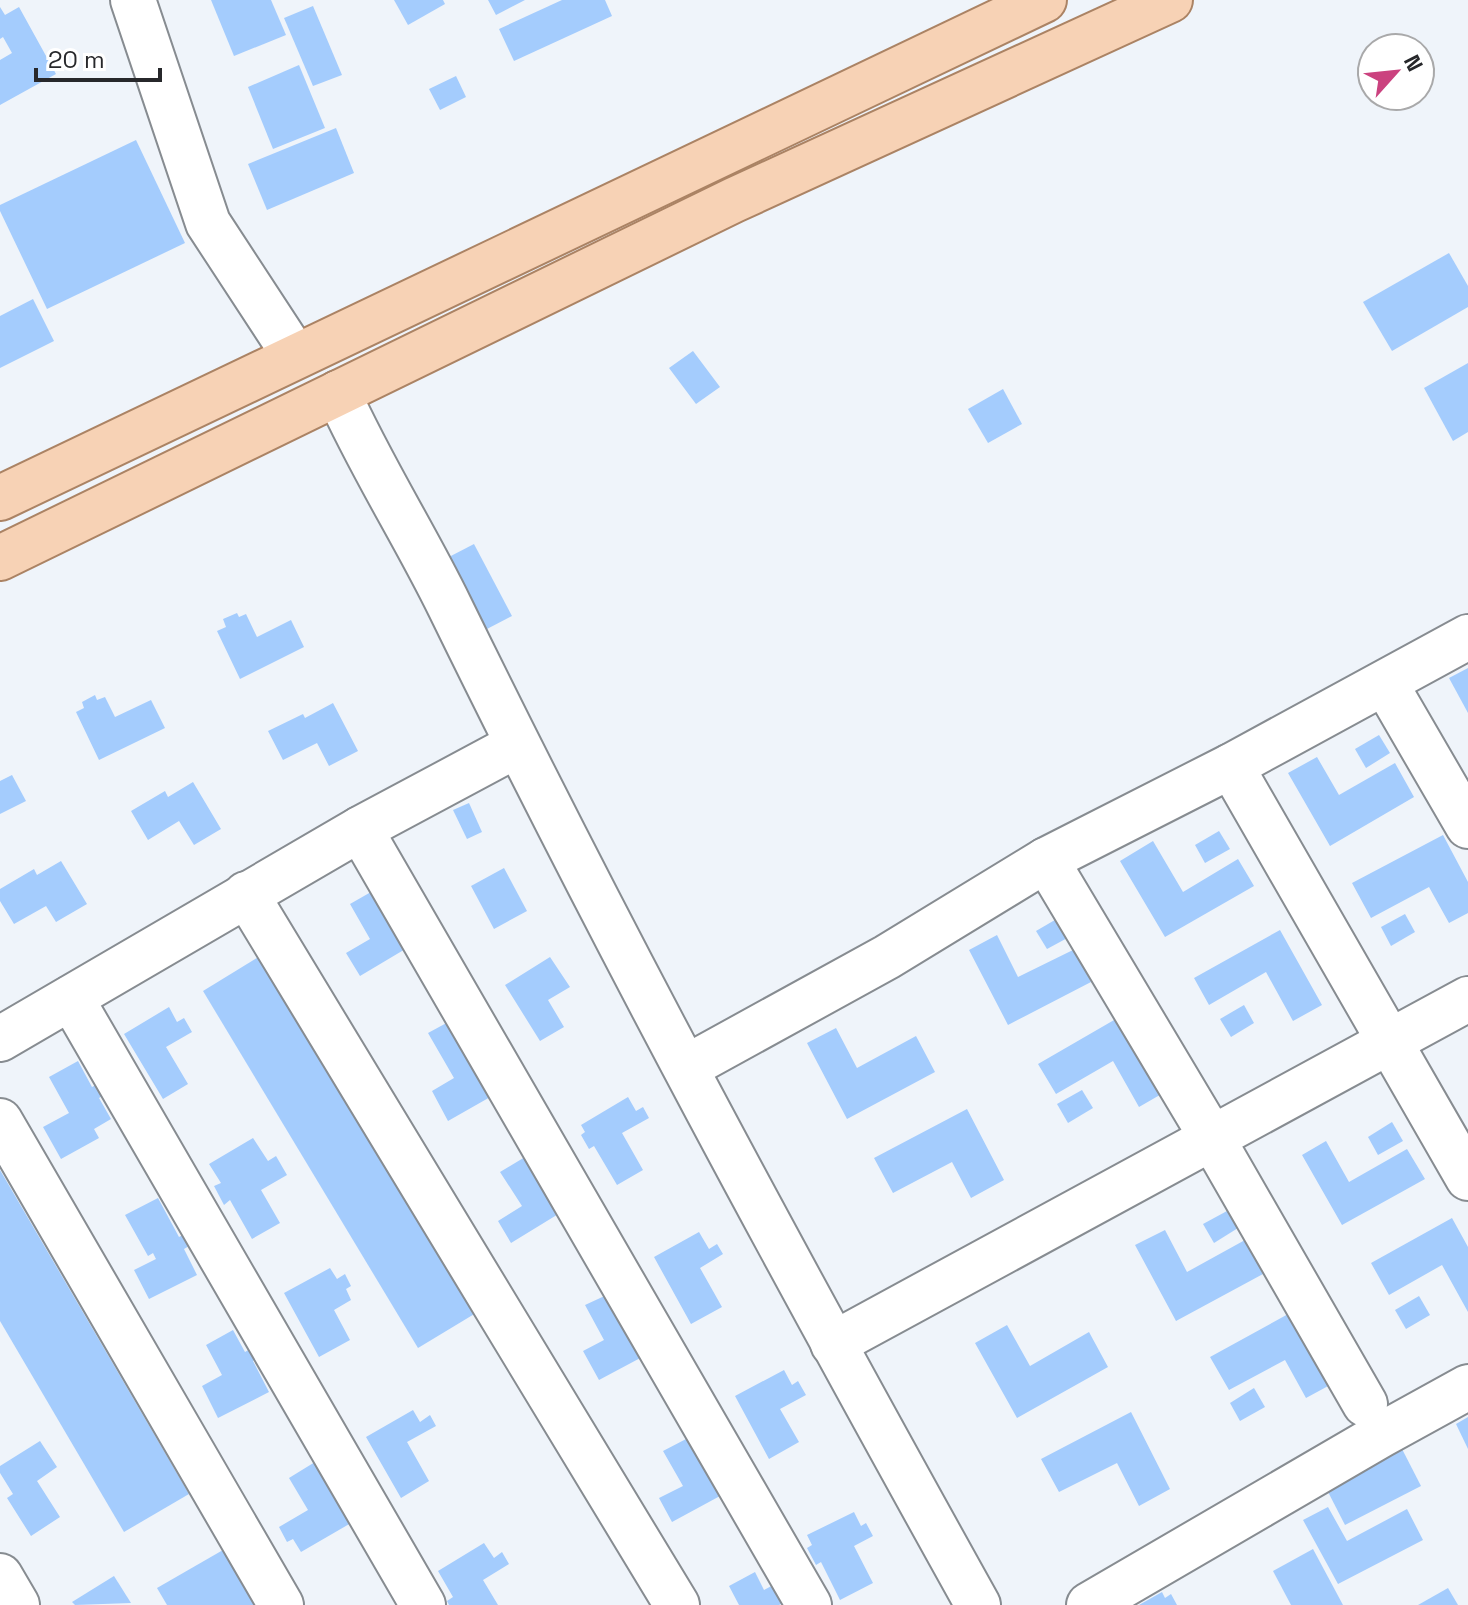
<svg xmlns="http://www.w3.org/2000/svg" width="1468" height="1605" viewBox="0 0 1468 1605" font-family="'Space Grotesk',sans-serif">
  <rect width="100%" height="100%" fill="#eff4fa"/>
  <g fill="#a4ccfd">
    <path d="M211,0H271L286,35L234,56Z"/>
    <path d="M394,0H443L445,4L408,25Z"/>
    <path d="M488,0H525L496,15Z"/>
    <path d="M562,0H605L612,16L514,61L499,29Z"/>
    <path d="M313,6L342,75L313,86L284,18Z"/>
    <path d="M0,7L5,15L19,7L56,74L0,105V60L12,53L3,37L0,39Z"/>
    <path d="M299,65L325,128L273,149L248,87Z"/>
    <path d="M456,76L466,97L440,110L429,89Z"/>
    <path d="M336,128L354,173L267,210L248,164Z"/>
    <path d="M136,140L185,243L47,309L0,211V205Z"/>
    <path d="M1449,253L1468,286V307L1392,351L1363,302Z"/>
    <path d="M33,299L54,341L0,368V316Z"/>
    <path d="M693,351L720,387L696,404L669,368Z"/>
    <path d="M1468,363V432L1453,441L1424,388Z"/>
    <path d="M1003,389L1022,424L988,443L968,409Z"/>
    <path d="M474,544L512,616L485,630L447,558Z"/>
    <path d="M237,613L239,617L246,614L257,637L291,620L304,647L240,679L217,631L226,627L223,619Z"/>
    <path d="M1468,668V713L1449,678Z"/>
    <path d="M95,695L97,700L105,697L115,717L151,700L165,728L99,760L76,712L84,708L82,702Z"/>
    <path d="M333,703L358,751L329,766L317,743L283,760L268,731L303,714L305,718Z"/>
    <path d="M1379,735L1390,753L1366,768L1355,749Z"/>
    <path d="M1317,757L1339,795L1395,763L1414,797L1330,846L1288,773Z"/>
    <path d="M12,775L26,801L0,814V781Z"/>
    <path d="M193,782L221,829L194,845L179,821L148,840L131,811L165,791L168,797Z"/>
    <path d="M469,803L482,832L467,839L453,810Z"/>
    <path d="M1219,831L1230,849L1205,863L1195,845Z"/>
    <path d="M1443,835L1468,882V913L1449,923L1429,887L1371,918L1352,883Z"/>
    <path d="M1153,841L1183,892L1238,859L1254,886L1165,937L1120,861Z"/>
    <path d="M61,861L87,904L56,922L46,906L14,924L0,901V889L34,869L37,875Z"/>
    <path d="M504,868L527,911L494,929L471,886Z"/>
    <path d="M378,888L407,948L360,976L346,953L370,939L350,904Z"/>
    <path d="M1405,914L1415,932L1391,946L1381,927Z"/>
    <path d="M1060,917L1071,936L1047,949L1036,931Z"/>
    <path d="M1280,930L1322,1005L1293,1021L1266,972L1209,1005L1194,978Z"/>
    <path d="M997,935L1018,977L1075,949L1091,982L1008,1025L969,950Z"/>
    <path d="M260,956L476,1313L418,1348L203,991Z"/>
    <path d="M550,957L570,987L548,1000L564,1027L540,1041L505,985Z"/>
    <path d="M1244,1005L1254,1023L1231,1037L1220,1019Z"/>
    <path d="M169,1007L177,1022L184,1018L192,1032L166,1047L188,1084L163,1099L124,1034Z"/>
    <path d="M1121,1016L1165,1092L1139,1107L1113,1061L1056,1094L1038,1064Z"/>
    <path d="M452,1020L499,1092L448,1121L432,1091L454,1078L428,1033Z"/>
    <path d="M836,1028L857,1068L916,1036L935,1072L847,1119L807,1043Z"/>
    <path d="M78,1061L92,1087L98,1084L104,1095L99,1098L111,1119L94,1129L99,1138L61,1159L43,1127L69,1113L49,1077Z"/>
    <path d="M1082,1090L1093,1108L1068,1123L1057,1104Z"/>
    <path d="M628,1097L636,1111L643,1107L649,1118L622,1133L643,1170L617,1185L594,1146L589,1149L581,1135L585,1132L581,1125Z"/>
    <path d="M967,1109L1004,1180L971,1198L952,1162L893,1193L874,1158Z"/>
    <path d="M1392,1122L1403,1141L1378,1155L1368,1137Z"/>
    <path d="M253,1138L268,1161L276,1156L287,1175L261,1190L280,1223L252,1239L230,1200L224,1205L214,1186L221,1183L209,1164Z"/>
    <path d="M1326,1141L1349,1182L1407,1149L1425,1179L1342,1225L1302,1155Z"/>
    <path d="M525,1157L560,1213L511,1243L498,1221L522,1206L500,1172Z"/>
    <path d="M0,1170L189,1494L124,1532L0,1321Z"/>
    <path d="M158,1198L179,1237L183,1235L189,1246L184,1249L197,1275L149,1299L134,1270L156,1259L153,1253L148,1256L125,1215Z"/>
    <path d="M1227,1211L1238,1228L1214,1243L1203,1224Z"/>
    <path d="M1452,1218L1468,1247V1312L1442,1265L1389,1295L1371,1263Z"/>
    <path d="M1165,1230L1187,1272L1245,1240L1263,1274L1176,1321L1135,1245Z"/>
    <path d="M699,1232L709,1249L717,1244L723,1254L700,1268L722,1307L691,1324L654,1257Z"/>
    <path d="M330,1268L337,1279L345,1274L351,1286L346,1289L351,1300L334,1310L350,1340L319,1357L284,1293Z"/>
    <path d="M611,1293L644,1356L599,1380L583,1351L604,1340L585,1305Z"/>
    <path d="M1419,1296L1430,1315L1406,1329L1395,1310Z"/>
    <path d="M1290,1313L1330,1385L1306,1398L1285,1360L1229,1390L1210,1357Z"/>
    <path d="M1007,1325L1030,1366L1089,1332L1108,1367L1017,1418L975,1343Z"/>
    <path d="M233,1330L245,1352L257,1345L262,1355L253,1361L269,1392L218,1418L202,1386L222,1375L206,1345Z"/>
    <path d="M784,1370L792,1385L798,1381L806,1395L780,1409L799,1442L769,1459L735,1396Z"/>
    <path d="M1254,1388L1265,1407L1240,1421L1230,1403Z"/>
    <path d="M413,1410L420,1422L430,1415L436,1426L407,1442L429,1481L401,1498L366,1437Z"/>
    <path d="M1131,1412L1170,1489L1139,1506L1117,1463L1059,1492L1041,1459Z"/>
    <path d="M1468,1417V1449L1456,1424Z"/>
    <path d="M688,1438L720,1496L672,1522L659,1498L683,1486L663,1451Z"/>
    <path d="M40,1441L57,1467L37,1481L60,1517L31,1536L7,1498L13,1494L0,1473V1466Z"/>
    <path d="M1401,1447L1421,1486L1345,1525L1325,1486Z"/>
    <path d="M315,1462L351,1523L301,1552L293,1539L287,1542L279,1527L308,1510L289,1478Z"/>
    <path d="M1328,1507L1347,1541L1407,1509L1423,1540L1338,1584L1303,1520Z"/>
    <path d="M854,1512L861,1526L866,1523L873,1536L854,1546L873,1583L840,1600L821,1562L816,1565L807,1548L812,1545L807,1535Z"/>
    <path d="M484,1543L494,1558L502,1552L509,1564L483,1580L498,1605H449L447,1601L453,1597L438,1571Z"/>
    <path d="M1313,1549L1343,1605H1291L1273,1571Z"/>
    <path d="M223,1550L255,1605H167L157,1588Z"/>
    <path d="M755,1572L764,1590L777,1583L787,1601L779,1605H739L729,1586Z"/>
    <path d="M114,1576L131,1603L75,1605L72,1602Z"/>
    <path d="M1448,1588L1458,1605H1418Z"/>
    <path d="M1162,1592L1165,1598L1171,1594L1177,1605H1139Z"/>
  </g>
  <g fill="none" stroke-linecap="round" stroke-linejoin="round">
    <g stroke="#878c91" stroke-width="48">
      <g id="street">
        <path d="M133,0L208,223L295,356"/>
        <path d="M338,393C371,467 415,535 450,607C615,945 795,1276 978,1605"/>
        <path d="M1385,683L1468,826"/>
        <path d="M1231,766L1468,1178"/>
        <path d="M360,829L809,1605"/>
        <path d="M1046,860L1212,1138L1365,1404"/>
        <path d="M246,894L677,1605"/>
        <path d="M71,998L423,1605"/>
        <path d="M0,1039L360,829L517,745"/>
        <path d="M687,1067L887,957L1046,860L1231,766L1468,637"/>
        <path d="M0,1121L281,1605"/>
        <path d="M833,1344L1468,999"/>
        <path d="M0,1576L17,1605"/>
        <path d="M1089,1605L1381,1435L1468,1387"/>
      </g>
    </g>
    <g stroke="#ab8364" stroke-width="48">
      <g id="primary">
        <path d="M0,498L1044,0"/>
        <path d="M0,558L734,200L1170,0"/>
      </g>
    </g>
    <use href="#street" stroke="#fff" stroke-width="44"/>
    <use href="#primary" stroke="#f7d2b5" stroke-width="44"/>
  </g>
  <g transform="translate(1396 72) rotate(63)"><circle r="38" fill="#ffffff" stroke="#a9a9aa" stroke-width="2"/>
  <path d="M0-6L14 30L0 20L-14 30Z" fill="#cb427f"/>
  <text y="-12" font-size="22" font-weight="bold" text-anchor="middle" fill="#27282b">N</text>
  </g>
  <path d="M36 68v12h124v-12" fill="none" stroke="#27282b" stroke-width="4"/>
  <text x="48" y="68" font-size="24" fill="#27282b" stroke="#ffffff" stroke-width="6" paint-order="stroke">20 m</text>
</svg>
